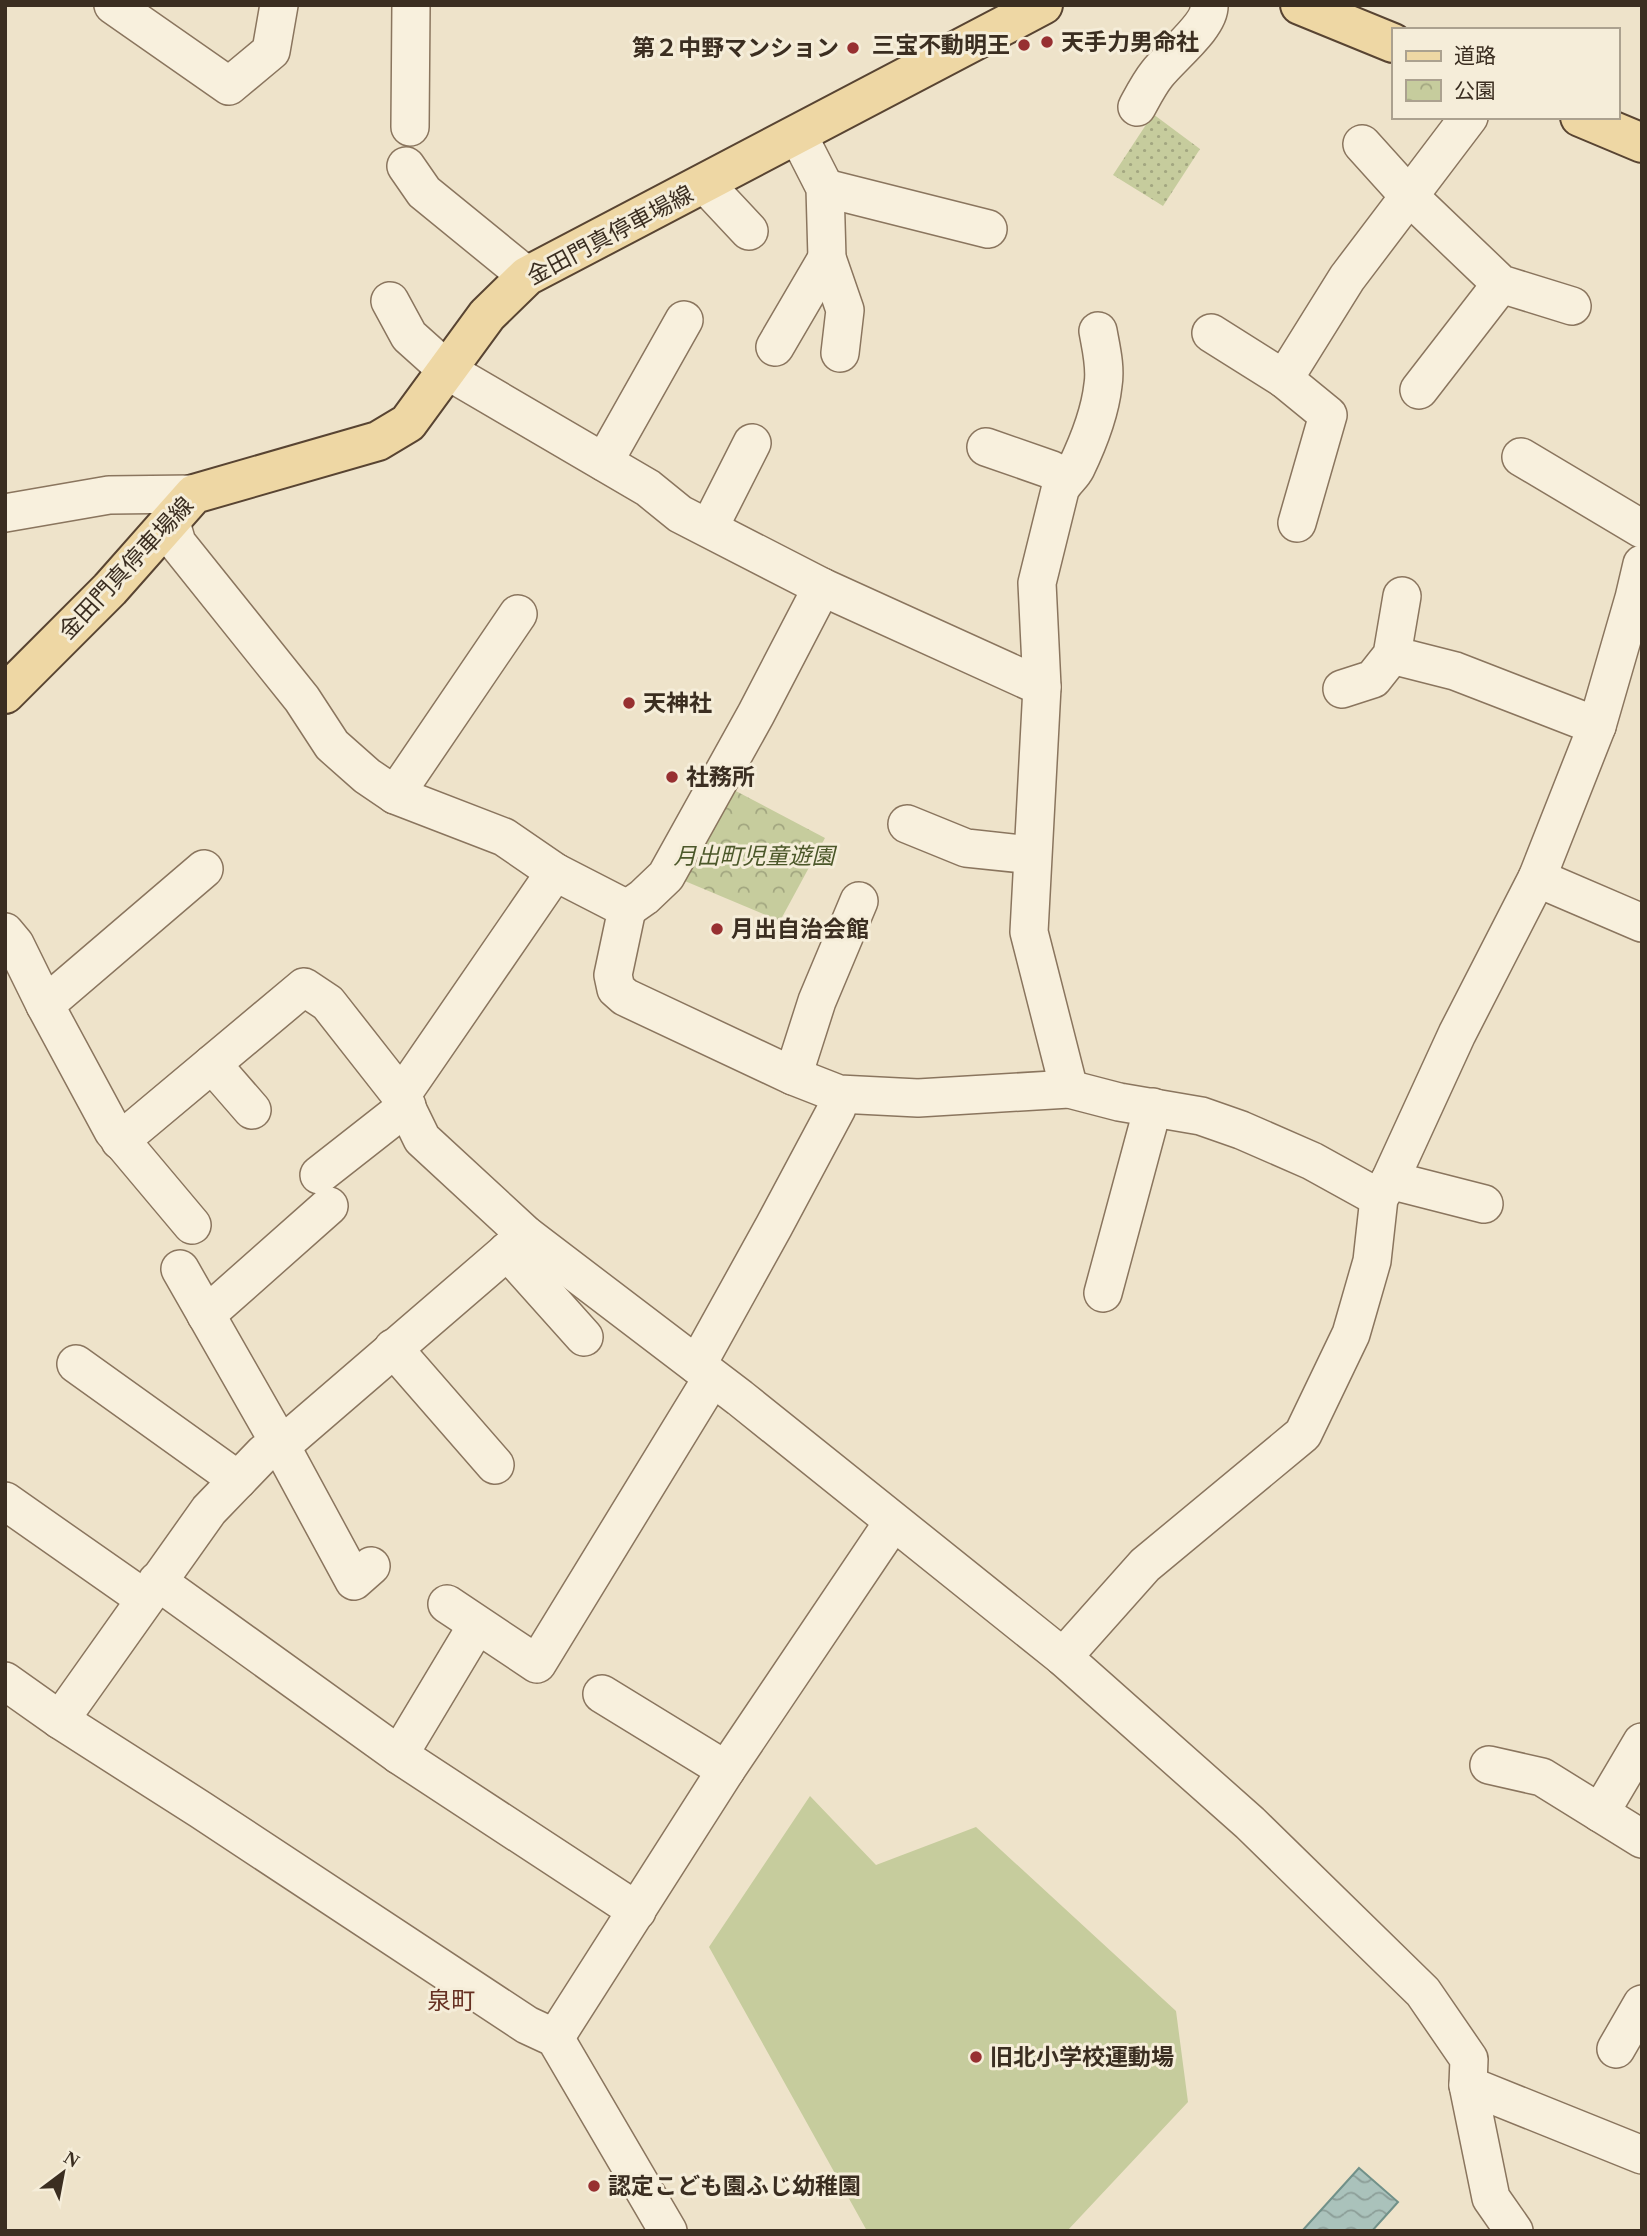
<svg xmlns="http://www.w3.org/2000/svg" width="1647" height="2236" viewBox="0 0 1647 2236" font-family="'Times New Roman','Noto Sans JP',serif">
  <defs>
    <pattern id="grass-dots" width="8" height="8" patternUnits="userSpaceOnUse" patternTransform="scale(1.75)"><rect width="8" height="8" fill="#c6cc9d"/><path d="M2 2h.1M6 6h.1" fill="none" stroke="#a2a680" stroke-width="1.8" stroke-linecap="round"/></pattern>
    <pattern id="park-crowns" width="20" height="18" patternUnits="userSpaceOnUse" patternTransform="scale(1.75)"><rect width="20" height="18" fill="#c6cc9d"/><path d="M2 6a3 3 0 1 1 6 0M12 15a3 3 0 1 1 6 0" fill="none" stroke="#a2a680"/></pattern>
    <pattern id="water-waves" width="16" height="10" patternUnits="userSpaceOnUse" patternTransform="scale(1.75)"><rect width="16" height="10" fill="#aac2bb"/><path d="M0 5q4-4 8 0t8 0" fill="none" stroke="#8c9e98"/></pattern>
  </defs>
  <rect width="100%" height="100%" fill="#eee3ca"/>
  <path fill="url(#grass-dots)" d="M1153,114L1200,149L1163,206L1113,175Z"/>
  <path fill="url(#park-crowns)" d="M732,789L825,838L780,921L680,879Z"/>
  <path fill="#c6cc9d" d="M810,1796L876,1865L976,1827L1176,2011L1188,2102L1067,2231H867L709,1947Z"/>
  <path fill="url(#water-waves)" stroke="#719189" stroke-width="2" d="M1359,2168L1398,2202L1372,2231H1302Z"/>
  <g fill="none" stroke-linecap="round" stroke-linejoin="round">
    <g stroke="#8a755e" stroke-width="40">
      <g id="minor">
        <path d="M113,5L229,86L271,51L279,5"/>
        <path d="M1137,107C1143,96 1149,84 1157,74C1170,57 1211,25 1209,5"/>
        <path d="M410,127L411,5"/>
        <path d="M798,135L825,188L827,258L845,310L840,353"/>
        <path d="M1362,144L1408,195L1501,284L1572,306"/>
        <path d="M406,166L424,192L527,276"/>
        <path d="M705,184L749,231"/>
        <path d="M825,188L988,229"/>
        <path d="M390,301L409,336L448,371L648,488L680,514L822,587L1042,687"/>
        <path d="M1211,333L1284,379L1328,415L1297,523"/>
        <path d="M775,347L827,258"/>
        <path d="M1284,379L1347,278L1469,117"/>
        <path d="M1419,390L1501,284"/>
        <path d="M986,447L1052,470L1063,482"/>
        <path d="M1521,457L1642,529"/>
        <path d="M604,462L684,320"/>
        <path d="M5,513L109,495L194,494"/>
        <path d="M170,519L177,543L302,699L332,745L367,776L395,795L504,837L555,872L627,909L613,975L616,989L625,997L793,1076L839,1094L918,1098L1069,1089L1119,1102L1201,1116L1241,1130L1312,1161L1379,1198"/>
        <path d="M709,528L752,443"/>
        <path d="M1392,655L1455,671L1597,726"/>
        <path d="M1342,689L1373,679L1392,655L1402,596"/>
        <path d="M395,795L518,614"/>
        <path d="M907,824L966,848L1032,855"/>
        <path d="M555,872L401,1096L422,1139L526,1235L740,1398L1063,1657L1250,1823L1423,1992L1469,2059L1468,2085L1491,2198L1514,2231"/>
        <path d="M1537,878L1642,923"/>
        <path d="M627,909L644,897L666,876L756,714L822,587"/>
        <path d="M5,932L15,944L45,1005L113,1131L192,1225"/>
        <path d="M45,1005L204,869"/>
        <path d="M212,1064L252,1110"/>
        <path d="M793,1076L817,1001L859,901"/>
        <path d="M1069,1089L1029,932L1042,687L1037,583L1060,490C1064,481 1072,476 1076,468C1088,443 1100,413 1103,385C1106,367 1101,348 1098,331"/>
        <path d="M120,1141L304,987L328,1003L401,1096"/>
        <path d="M319,1175L407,1106"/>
        <path d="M1390,1180L1484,1204"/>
        <path d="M507,1251L584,1337"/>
        <path d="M180,1269L281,1446L354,1581L371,1566"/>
        <path d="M1103,1293L1153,1107"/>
        <path d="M206,1315L329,1206"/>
        <path d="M393,1348L495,1465"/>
        <path d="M76,1364L238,1480"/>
        <path d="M697,1365L774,1226L837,1108"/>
        <path d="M5,1501L145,1599"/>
        <path d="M157,1581L399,1755L637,1911"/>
        <path d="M447,1604L537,1664L712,1378"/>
        <path d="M1063,1657L1145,1565L1303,1434L1351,1334L1372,1261L1379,1198L1390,1180L1457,1034L1537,878L1597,726L1634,598L1642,564"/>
        <path d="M5,1681L60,1720L201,1810L527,2025L555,2038L668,2231"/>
        <path d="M602,1694L726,1770"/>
        <path d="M60,1720L209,1510L264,1453L281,1446L526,1235"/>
        <path d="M399,1755L477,1625"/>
        <path d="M1489,1765L1542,1777L1642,1839"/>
        <path d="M1600,1813L1642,1742"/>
        <path d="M555,2038L726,1770L893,1522"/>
        <path d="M1616,2049L1642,2004"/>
        <path d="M1468,2085L1642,2155"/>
      </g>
    </g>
    <g stroke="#584432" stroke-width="42">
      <g id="major">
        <path d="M1300,5L1393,43"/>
        <path d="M1580,117L1642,143"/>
        <path d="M5,694L110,589L194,494L378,441L408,423L487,315L527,276L1043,5"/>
      </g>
    </g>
    <use href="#minor" stroke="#f8f0dd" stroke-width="37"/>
    <use href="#major" stroke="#eed7a4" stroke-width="38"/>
  </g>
  <g fill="#973031" stroke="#f5edd9" stroke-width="2.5">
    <circle cx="1047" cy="42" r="7"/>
    <circle cx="1024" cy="45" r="7"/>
    <circle cx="853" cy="48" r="7"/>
    <circle cx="629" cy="703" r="7"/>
    <circle cx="672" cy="777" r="7"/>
    <circle cx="717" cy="929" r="7"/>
    <circle cx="976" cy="2057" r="7"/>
    <circle cx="594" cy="2186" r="7"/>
  </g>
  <g text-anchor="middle" stroke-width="6" stroke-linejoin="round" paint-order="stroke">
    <g font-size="23" font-weight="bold" fill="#3b2e21" stroke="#f5edd9" text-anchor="start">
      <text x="1061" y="50">天手力男命社</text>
      <text x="1010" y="53" text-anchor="end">三宝不動明王</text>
      <text x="839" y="56" text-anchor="end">第２中野マンション</text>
      <text x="643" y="711">天神社</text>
      <text x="686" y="785">社務所</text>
      <text x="731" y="937">月出自治会館</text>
      <text x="990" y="2065">旧北小学校運動場</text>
      <text x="608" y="2194">認定こども園ふじ幼稚園</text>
    </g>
    <g font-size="23" fill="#3b2e21" stroke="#f5edd9">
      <text transform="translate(610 235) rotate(-28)" y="8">金田門真停車場線</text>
      <text transform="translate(126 568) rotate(-47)" y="8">金田門真停車場線</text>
    </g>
    <g font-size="23" font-style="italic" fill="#4b5729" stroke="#f5edd9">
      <text x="754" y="864">月出町児童遊園</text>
    </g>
    <g font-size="24" fill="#663022" stroke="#f5edd9">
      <text x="451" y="2009">泉町</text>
    </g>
  </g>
  <rect width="1647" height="2236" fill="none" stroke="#3b2e21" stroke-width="14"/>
  <rect x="1392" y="28" width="228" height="91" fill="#f5edd9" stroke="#aba18f" stroke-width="2"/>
  <rect x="1406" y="51" width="35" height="10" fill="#eed7a4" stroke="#aba18f" stroke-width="2"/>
  <text x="1454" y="63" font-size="21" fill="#3b2e21">道路</text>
  <rect x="1406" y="80" width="35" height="21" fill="url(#park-crowns)" stroke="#aba18f" stroke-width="2"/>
  <text x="1454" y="98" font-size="21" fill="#3b2e21">公園</text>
  <g transform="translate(63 2173) rotate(32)" stroke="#f5edd9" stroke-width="5" paint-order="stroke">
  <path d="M0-5L12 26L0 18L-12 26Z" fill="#3b2e21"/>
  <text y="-10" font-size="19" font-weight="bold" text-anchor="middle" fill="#3b2e21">N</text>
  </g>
</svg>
